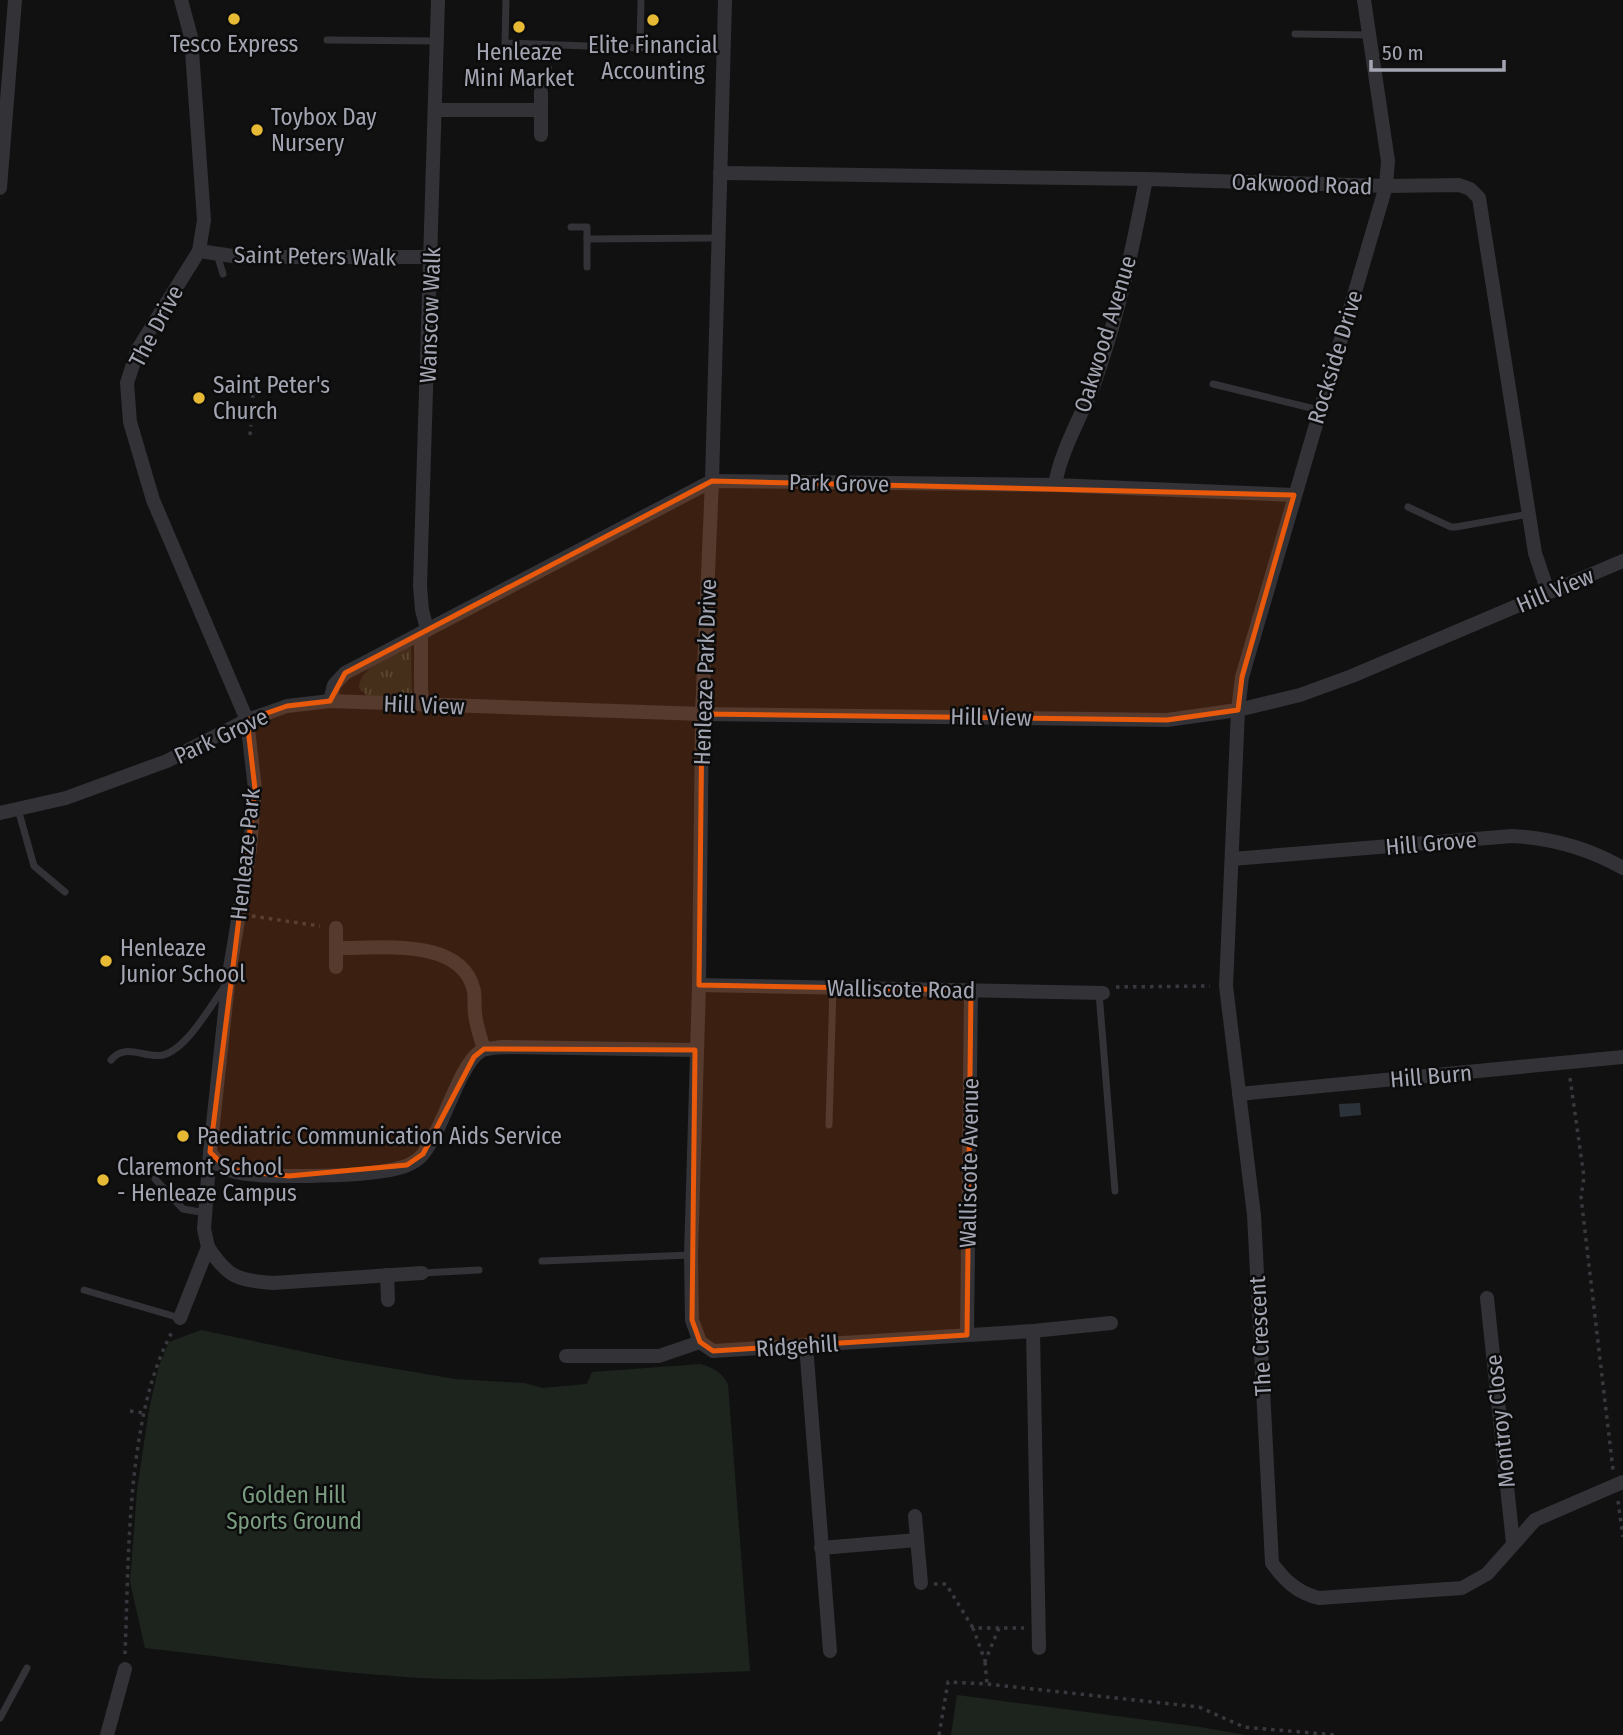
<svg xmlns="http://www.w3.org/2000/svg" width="1623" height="1735" viewBox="0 0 1623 1735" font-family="'Fira Sans Condensed',sans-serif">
  <defs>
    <pattern id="grass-tufts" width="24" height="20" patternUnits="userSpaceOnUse" patternTransform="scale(1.75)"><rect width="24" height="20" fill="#1d241e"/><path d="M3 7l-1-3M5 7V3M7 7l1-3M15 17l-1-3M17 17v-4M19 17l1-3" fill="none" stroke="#3b413c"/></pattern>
    <pattern id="water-ripples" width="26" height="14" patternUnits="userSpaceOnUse" patternTransform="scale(1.75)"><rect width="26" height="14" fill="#2b3239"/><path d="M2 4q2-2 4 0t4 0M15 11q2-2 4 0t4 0" fill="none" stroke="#474d53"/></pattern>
  </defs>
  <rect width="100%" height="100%" fill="#111112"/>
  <path fill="url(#grass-tufts)" d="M411,646L412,696H367L359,688C360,665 394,656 411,646Z"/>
  <g fill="#1d241e">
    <path d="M201,1330L343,1360L455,1379L524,1383L542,1388L587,1384L592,1372L700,1364C715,1368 721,1372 728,1384L750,1671C649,1675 548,1681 447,1679C346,1676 245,1659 145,1648L130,1582L137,1491L149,1409L159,1366L169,1342Z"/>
    <path d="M957,1695L1200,1727L1246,1735H951Z"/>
  </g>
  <path fill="url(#water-ripples)" d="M1360,1103L1361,1115L1340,1117L1339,1104Z"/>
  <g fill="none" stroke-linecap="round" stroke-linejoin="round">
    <g stroke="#38393e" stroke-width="3.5" stroke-dasharray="3.5 5" stroke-linecap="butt">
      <path d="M550,66V81"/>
      <path d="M251,396H256"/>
      <path d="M250,435L251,425"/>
      <path d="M252,916L320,926"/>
      <path d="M1116,987L1210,986"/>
      <path d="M1570,1078L1584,1177L1581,1197L1613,1470"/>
      <path d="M130,1411L144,1413"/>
      <path d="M1618,1501L1623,1537"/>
      <path d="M934,1584H946L973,1628"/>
      <path d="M999,1628L985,1661L973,1628H1024"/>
      <path d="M125,1654C129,1559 126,1416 172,1332"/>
      <path d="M985,1662L987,1684"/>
      <path d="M939,1735L948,1682L987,1684L1199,1707L1244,1727L1335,1735"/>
    </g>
    <g stroke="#323237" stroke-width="7">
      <path d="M506,0L505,43L640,48L641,0"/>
      <path d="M1295,34L1369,35"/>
      <path d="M327,40L437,41"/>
      <path d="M571,227H587V267"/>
      <path d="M587,239L719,238"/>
      <path d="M217,254L223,274"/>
      <path d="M1213,384L1319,410"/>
      <path d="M1408,507L1451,527H1456L1529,514"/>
      <path d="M18,809L34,866L65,892"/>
      <path d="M1099,993L1115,1191"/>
      <path d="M111,1060C125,1042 145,1059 163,1055C187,1049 211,1005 225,986"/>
      <path d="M829,1125L833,987"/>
      <path d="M155,1179L183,1209L206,1213"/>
      <path d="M542,1261L691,1255"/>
      <path d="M422,1273L479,1270"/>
      <path d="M84,1290L180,1318"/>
      <path d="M0,1718L27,1668"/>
    </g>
    <g stroke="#323237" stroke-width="14">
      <path d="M725,0L712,481L702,714L699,985L691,1255L692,1320L700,1342L713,1351L1033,1331L1111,1323"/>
      <path d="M1364,0L1388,161L1386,186L1242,677L1238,710L1226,986L1254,1215L1272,1563C1285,1581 1298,1593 1319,1598L1462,1588L1487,1574L1535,1520L1623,1482"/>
      <path d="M541,92V135"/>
      <path d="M436,110H541"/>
      <path d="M720,173L1146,179L1386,186L1459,185L1470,189L1479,198L1535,553L1548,592"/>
      <path d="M0,188L15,0"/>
      <path d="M199,251L240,257H432"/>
      <path d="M1055,485C1061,449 1082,416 1095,381C1118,317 1133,247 1146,179"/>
      <path d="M427,629L422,610L420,586L438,0"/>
      <path d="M421,633V690L423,705"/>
      <path d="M330,701L334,685L345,673L712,481L1055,485L1294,495"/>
      <path d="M0,813L66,798L167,761L247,720L287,706L330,701L702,714L1167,720L1238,710L1300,695L1352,676L1623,561"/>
      <path d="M1232,859L1512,836C1552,838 1588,848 1623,868"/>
      <path d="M336,948C378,949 462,936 474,991C475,998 474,1006 475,1013C476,1025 480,1037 484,1049"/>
      <path d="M336,967V928"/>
      <path d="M699,985L1103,993"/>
      <path d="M1239,1094L1623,1057"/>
      <path d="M210,1152C215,1159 220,1167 229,1170C254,1180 362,1176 390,1170C402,1168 415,1164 423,1154C443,1130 459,1064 481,1051C487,1048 495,1048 502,1047L695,1050"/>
      <path d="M208,1247C228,1278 238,1280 273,1283L422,1273"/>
      <path d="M387,1275L388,1300"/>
      <path d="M1487,1298L1513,1543"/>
      <path d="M180,1318L208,1247L204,1229L210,1152L229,974L250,849L255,789L247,720L153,500L130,422L127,383L138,349L199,251L204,220L191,37L181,0"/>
      <path d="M1033,1331L1039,1648"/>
      <path d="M967,1335L971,990"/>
      <path d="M806,1345L830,1651"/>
      <path d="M566,1356H659L700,1342"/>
      <path d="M915,1516L921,1583"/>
      <path d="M821,1548L917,1540"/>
      <path d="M107,1735L125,1669"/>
    </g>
  </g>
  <path fill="#e8590c" fill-opacity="0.2" stroke="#e8590c" stroke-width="5" stroke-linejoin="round" d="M712,481L1294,495L1242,677L1238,710L1167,720L702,714L699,985L971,990L967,1335L713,1351L700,1342L692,1320L695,1050L484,1049L474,1057L423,1154L407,1165L289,1176L228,1170L210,1152L255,789L247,720L287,706L330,701L345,673Z"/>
  <g fill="#e6ba35" stroke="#0c0c0d" stroke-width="2.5">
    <circle cx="234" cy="19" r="7"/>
    <circle cx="653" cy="20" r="7"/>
    <circle cx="519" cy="27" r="7"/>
    <circle cx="257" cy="130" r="7"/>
    <circle cx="199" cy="398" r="7"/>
    <circle cx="106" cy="961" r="7"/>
    <circle cx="183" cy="1136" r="7"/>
    <circle cx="103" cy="1180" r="7"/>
  </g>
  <g text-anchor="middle" stroke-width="5" stroke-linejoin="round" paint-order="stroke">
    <g font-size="23" fill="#a3a6b2" stroke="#0c0c0d" text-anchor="start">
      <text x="234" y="52" text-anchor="middle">Tesco Express</text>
      <text x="653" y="53" text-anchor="middle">Elite Financial<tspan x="653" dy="26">Accounting</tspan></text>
      <text x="519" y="60" text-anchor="middle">Henleaze<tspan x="519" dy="26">Mini Market</tspan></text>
      <text x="271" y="125">Toybox Day<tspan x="271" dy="26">Nursery</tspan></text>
      <text x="213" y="393">Saint Peter's<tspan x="213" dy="26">Church</tspan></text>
      <text x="120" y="956">Henleaze<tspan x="120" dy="26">Junior School</tspan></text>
      <text x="197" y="1144">Paediatric Communication Aids Service</text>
      <text x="117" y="1175">Claremont School<tspan x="117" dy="26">- Henleaze Campus</tspan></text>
    </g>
    <g font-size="23" fill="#a3a6b2" stroke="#0c0c0d">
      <text transform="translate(1302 184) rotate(2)" y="8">Oakwood Road</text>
      <text transform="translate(315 256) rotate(1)" y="8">Saint Peters Walk</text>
      <text transform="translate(430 315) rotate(-88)" y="8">Wanscow Walk</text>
      <text transform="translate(156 326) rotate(-62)" y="8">The Drive</text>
      <text transform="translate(1105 334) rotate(-73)" y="8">Oakwood Avenue</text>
      <text transform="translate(1335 357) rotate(-73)" y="8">Rockside Drive</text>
      <text transform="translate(839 483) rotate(1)" y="8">Park Grove</text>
      <text transform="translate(1555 590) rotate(-23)" y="8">Hill View</text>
      <text transform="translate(705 672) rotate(-88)" y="8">Henleaze Park Drive</text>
      <text transform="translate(424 705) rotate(2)" y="8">Hill View</text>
      <text transform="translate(991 717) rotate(1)" y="8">Hill View</text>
      <text transform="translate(221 736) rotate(-25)" y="8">Park Grove</text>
      <text transform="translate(1431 843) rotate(-5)" y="8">Hill Grove</text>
      <text transform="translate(245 854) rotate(-84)" y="8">Henleaze Park</text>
      <text transform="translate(901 989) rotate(1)" y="8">Walliscote Road</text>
      <text transform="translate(1431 1076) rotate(-5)" y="8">Hill Burn</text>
      <text transform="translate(969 1163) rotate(-89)" y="8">Walliscote Avenue</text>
      <text transform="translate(1260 1336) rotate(-93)" y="8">The Crescent</text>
      <text transform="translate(797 1346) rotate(-4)" y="8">Ridgehill</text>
      <text transform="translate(1500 1421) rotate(-96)" y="8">Montroy Close</text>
    </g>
    <g font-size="23" fill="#7a9c80" stroke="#0c0c0d">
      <text x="294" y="1503">Golden Hill<tspan x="294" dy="26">Sports Ground</tspan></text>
    </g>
  </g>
  <path d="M1371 60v10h133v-10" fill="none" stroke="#a3a6b2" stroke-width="3.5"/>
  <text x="1382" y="60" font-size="21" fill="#a3a6b2" stroke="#0c0c0d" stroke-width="5" paint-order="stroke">50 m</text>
</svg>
